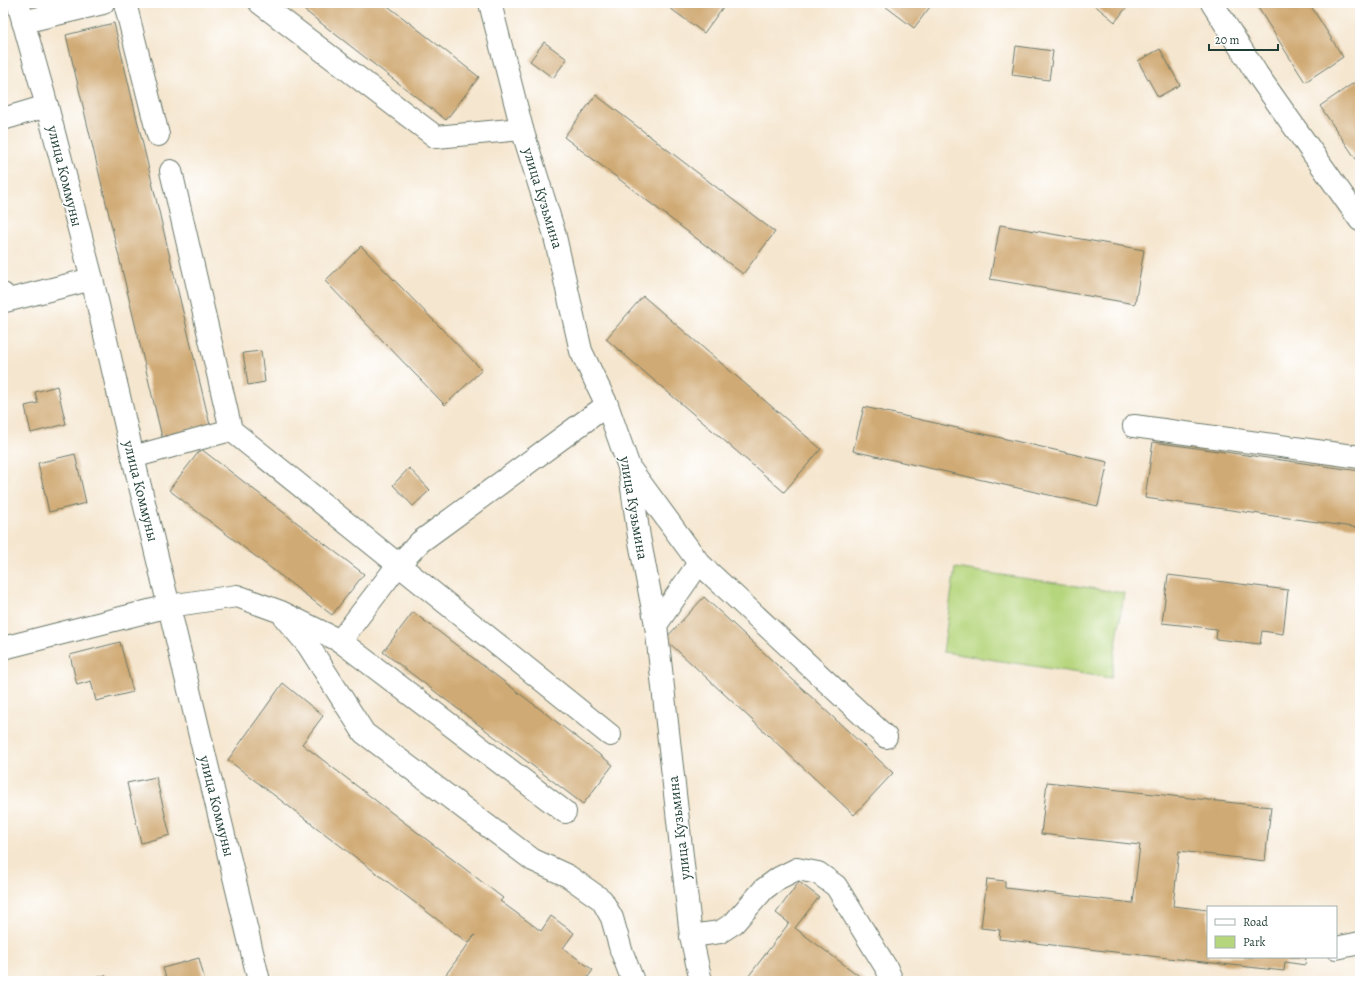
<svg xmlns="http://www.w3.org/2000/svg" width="1363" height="984" viewBox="0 0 1363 984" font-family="Alegreya,serif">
  <rect width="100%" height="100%" fill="#fff"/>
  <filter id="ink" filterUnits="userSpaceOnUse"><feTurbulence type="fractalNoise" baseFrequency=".025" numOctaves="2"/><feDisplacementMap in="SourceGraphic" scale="8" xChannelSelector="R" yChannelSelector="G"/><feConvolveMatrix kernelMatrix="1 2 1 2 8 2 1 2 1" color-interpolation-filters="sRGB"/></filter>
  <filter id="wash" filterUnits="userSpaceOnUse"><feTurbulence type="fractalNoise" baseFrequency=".012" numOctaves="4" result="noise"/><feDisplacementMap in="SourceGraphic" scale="16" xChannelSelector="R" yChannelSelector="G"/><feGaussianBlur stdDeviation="0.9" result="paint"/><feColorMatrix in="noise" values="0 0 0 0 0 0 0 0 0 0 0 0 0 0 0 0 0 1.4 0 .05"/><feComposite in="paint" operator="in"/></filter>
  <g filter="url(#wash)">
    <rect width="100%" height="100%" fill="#f5e6cf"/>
    <path fill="#b6d67d" stroke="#6a8a58" d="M955,568L1124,593L1111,678L943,652Z"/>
    <g id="blocks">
      <g fill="#d0aa75">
        <path d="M295,3H384L479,77L446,120Z"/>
        <path d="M663,3H726L704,33Z"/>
        <path d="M881,3H933L914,28Z"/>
        <path d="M1092,3H1130L1115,22Z"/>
        <path d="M1255,3H1309L1343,57L1305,82Z"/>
        <path d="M114,23L210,425L162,437L66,35Z"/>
        <path d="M544,42L567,59L553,78L530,61Z"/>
        <path d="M1016,46L1053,51L1049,80L1012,75Z"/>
        <path d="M1160,49L1180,85L1158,97L1138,61Z"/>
        <path d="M1358,80L1360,84V165L1320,106Z"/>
        <path d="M596,95L775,232L743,274L564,137Z"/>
        <path d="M1000,225L1144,250L1135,304L990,279Z"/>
        <path d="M361,246L482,370L445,405L325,281Z"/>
        <path d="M643,296L821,449L784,492L606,339Z"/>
        <path d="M261,351L265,382L248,385L243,353Z"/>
        <path d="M57,386L66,424L31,433L25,406L38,403L35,392Z"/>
        <path d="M864,407L1108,462L1098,506L853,451Z"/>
        <path d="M1153,442L1360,471V528L1145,498Z"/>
        <path d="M201,449L364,574L332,615L169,490Z"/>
        <path d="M75,454L86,503L49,512L38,463Z"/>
        <path d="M409,468L430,490L413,506L393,485Z"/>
        <path d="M1168,575L1288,590L1283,634L1262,631L1260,644L1216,639L1217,629L1162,623Z"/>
        <path d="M704,597L893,773L854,815L665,639Z"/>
        <path d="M413,612L613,765L583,804L383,652Z"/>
        <path d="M120,642L133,692L96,701L91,681L77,685L70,655Z"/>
        <path d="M283,683L323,716L302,744L503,898L500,901L541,931L551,916L574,933L563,948L593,970L585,981H441L475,935L468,943L228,760Z"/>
        <path d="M156,777L170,835L141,843L127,783Z"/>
        <path d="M1047,782L1271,807L1265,861L1179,851L1173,906L1208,910V957H1306L1305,965L1285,962L1284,971L999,939L1000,930L981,928L987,879L1005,881V888L1133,903L1140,845L1041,834Z"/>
        <path d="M799,882L819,897L795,928L866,981H745L789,923L776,913Z"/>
        <path d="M199,958L205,981H167L163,968Z"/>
        <path d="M105,975L107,981H86Z"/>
      </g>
    </g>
  </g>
  <g filter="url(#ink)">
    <use href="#blocks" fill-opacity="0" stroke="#6a786a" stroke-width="1"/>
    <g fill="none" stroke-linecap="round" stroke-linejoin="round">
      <g stroke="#6a786a" stroke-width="24">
        <g id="minor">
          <path d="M18,3L47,106L92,279L133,457L259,981"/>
          <path d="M125,3L158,135"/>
          <path d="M260,3L436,137L522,129"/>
          <path d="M490,3L522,129L554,232L581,351L607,405L629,467L639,537L656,625L691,936L701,981"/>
          <path d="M1212,3L1257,74L1360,220"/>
          <path d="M23,22L103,3"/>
          <path d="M3,119L47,106"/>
          <path d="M171,171L231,430"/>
          <path d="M3,294L5,301L92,279"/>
          <path d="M1134,426L1360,457"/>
          <path d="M133,457L231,430L610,735"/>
          <path d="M631,470L699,563L886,737"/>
          <path d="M285,618L308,645L364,733L533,860L568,876L602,900L612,918L621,950L633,981"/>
          <path d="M656,625L699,563"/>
          <path d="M340,641L565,812"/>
          <path d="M3,648L169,606L237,596L281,612L340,641L398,565L420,542L607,405"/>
          <path d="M691,936L720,932L734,923L764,889L779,878L797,869L818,873L836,886L887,969L892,981"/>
          <path d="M1336,948L1360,943"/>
        </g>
      </g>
      <use href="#minor" stroke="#fff" stroke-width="22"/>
    </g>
  </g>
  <g text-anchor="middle" stroke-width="3" stroke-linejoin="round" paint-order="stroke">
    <g font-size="15" fill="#1f3d34" stroke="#fff">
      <text transform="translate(65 176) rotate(76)" y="5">улица Коммуны</text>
      <text transform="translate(543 198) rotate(73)" y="5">улица Кузьмина</text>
      <text transform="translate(141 491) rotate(76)" y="5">улица Коммуны</text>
      <text transform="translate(634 508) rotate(80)" y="5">улица Кузьмина</text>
      <text transform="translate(217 806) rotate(76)" y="5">улица Коммуны</text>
      <text transform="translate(679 828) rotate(-97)" y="5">улица Кузьмина</text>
    </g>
  </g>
  <rect width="1363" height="984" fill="none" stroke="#fff" stroke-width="16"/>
  <rect x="1207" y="906" width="130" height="52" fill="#ffffff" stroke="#a5b1ae"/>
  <rect x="1215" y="919" width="20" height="6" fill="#ffffff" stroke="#a5b1ae"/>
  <text x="1243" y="926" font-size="12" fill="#1f3d34">Road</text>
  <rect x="1215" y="936" width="20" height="12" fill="#b6d67d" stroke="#a5b1ae"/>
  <text x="1243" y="946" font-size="12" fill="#1f3d34">Park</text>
  <path d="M1209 44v6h69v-6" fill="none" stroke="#1f3d34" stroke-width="2"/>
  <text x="1215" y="44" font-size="12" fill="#1f3d34" stroke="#ffffff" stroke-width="3" paint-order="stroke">20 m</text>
</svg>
